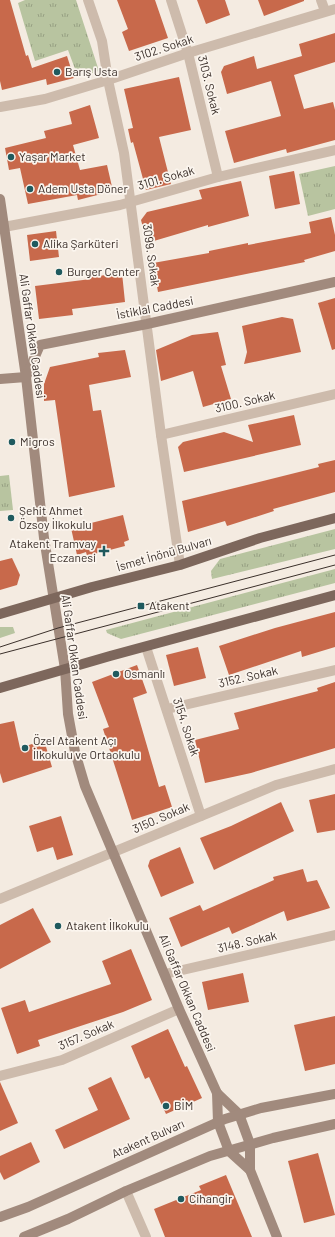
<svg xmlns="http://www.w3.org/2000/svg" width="335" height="1237" viewBox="0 0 335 1237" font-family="Barlow,sans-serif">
  <defs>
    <pattern id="grass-tufts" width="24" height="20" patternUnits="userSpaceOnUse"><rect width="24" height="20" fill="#b8c4a0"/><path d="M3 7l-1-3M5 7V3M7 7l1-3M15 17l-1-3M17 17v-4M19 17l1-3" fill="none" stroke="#97a083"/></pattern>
  </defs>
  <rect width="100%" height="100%" fill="#f4ebe1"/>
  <g fill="url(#grass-tufts)">
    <path d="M25,0H76L99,71L78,77L68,50L35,61L18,3Z"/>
    <path d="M335,166V209L308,216L299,174Z"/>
    <path d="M9,475L13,510L0,511V476Z"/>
    <path d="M335,529V549L212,579L211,571L220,559Z"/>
    <path d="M335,569V583L121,639L107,633L106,630Z"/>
    <path d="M0,627H13L15,633L0,638Z"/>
  </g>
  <g fill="#c8694b">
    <path d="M0,0H10L26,56L28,55L32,68L67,56L74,78L47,85L46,79L2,90L0,81Z"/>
    <path d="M117,0H155L168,38L129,51L122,32L128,29Z"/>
    <path d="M197,0H225L230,15L206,24Z"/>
    <path d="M258,0H304V1L264,16Z"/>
    <path d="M335,33V62L294,75L304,109L333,102L335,110V140L287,153L286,149L234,163L225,131L281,116L271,81L227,94L221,72L224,66L254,56L257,69L302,56L299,44Z"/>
    <path d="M179,77L191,130L159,137L171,184L146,190L133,142L131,143L128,129L133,128L124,89Z"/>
    <path d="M90,105L99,138L73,145L80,170L107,165L113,191L78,200L77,195L28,204L20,168L9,170L5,148L46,138L44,131L72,124L69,112Z"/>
    <path d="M294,171L300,204L275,209L269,176Z"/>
    <path d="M241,181L249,216L208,227V225L147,243L141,220L147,212L202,199L199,190Z"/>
    <path d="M331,217L335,235V251L304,260L305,262L158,292L153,263L209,253V251L248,243V245L311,233L309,222Z"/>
    <path d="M56,231L59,257L30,261L27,235Z"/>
    <path d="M122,273L125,302L72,309L73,315L39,319L35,286L91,279L90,277Z"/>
    <path d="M335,298V349L332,350L318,303Z"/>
    <path d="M282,317L293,319L301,352L244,364L247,352L242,326Z"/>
    <path d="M218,332L226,365L221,366L231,399L203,407L193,371L161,381L156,350L192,335Z"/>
    <path d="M125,350L131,377L89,385L93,411L101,410L115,487L69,497L55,400L44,401V384L50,367L99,357L98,353Z"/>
    <path d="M294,415L301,445L184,472L178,447L183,442L224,432L253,442L248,425Z"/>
    <path d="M335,460V492L273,509L274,511L227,526L225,521L188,532L182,501L319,467L318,464Z"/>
    <path d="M123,515L129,540L124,542L125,546L87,556L86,552L77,555L71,528Z"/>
    <path d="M12,558L20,575L17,585L0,590V561Z"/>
    <path d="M335,612V647L302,657L301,651L229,675L219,646L275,628Z"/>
    <path d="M198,647L206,678L174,686L166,655Z"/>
    <path d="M137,665L147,693L133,698L159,787L165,785L172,807L132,820L103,729L109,727L92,682Z"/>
    <path d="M335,682V748L251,773L205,783L195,740L239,729L234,713L318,691L317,688Z"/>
    <path d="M14,721L20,748L44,740L52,767L3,783L0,773V724Z"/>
    <path d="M335,794V830L317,833L309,800Z"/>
    <path d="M281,802L294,831L214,870L200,838L231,826Z"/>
    <path d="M61,816L73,855L57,860L53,847L37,852L29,826Z"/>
    <path d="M180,847L194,883L161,897L148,866L150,860Z"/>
    <path d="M303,869L307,882L317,880L330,908L287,921L284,911L232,934L229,927L181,947L169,918L200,905L203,911L274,880L273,877Z"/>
    <path d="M33,908L51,942L0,969V925Z"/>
    <path d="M131,949L152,1000L123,1012L38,1040L40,1046L17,1054L1,1008L25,1000L29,1012L111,984L102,961Z"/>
    <path d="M243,973L249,1002L208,1010L202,982Z"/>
    <path d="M335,1016V1064L305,1071L294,1025Z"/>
    <path d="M168,1029L185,1067L187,1066L202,1098L166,1114L149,1077L145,1079L131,1046Z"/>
    <path d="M111,1077L130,1119L64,1149L55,1130L98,1110L88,1088Z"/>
    <path d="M0,1082L18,1123L0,1131Z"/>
    <path d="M31,1142L40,1162L4,1180L0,1172V1156Z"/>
    <path d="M318,1153L335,1215L304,1223L288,1161Z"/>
    <path d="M226,1175L252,1237H165L154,1209L201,1190L199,1186Z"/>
  </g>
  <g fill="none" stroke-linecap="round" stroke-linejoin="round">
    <g stroke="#cdbbac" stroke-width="10">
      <path d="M88,0L102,41L108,80L124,153L161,435L180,565"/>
      <path d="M171,0L188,53L218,177"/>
      <path d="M321,0L325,11"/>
      <path d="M0,107L45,99L108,80L188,53L335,9"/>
      <path d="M4,227L120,205L218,177L335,150"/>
      <path d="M161,435L335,394"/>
      <path d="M146,647L201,816"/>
      <path d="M167,709L335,670"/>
      <path d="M0,899L276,785L335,769"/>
      <path d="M165,974L335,935"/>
      <path d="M0,1076L62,1060L179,1009"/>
      <path d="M126,1191L146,1237"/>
    </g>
    <g stroke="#a18a7d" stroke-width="10">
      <path d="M0,199L26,377L44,538L65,669L68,714L75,752L85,786L179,1009L217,1093L239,1114L250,1144V1170L277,1237"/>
      <path d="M0,379L26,377L40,345L147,324L335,282"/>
      <path d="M217,1093L218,1122L229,1151L250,1170"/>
      <path d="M0,1217L28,1207L225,1119L261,1108L335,1094"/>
      <path d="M24,1237L68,1219L126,1191L210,1156L273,1138L335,1124"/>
    </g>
    <g stroke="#7d675c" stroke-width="10">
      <path d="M0,614L92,587L180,565L260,538L335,518"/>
      <path d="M0,688L110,656L335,595"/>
    </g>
    <g stroke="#3b302b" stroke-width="1">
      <path d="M0,647L58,628L335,555"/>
      <path d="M0,654L335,565"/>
    </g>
  </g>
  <g fill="#1f5a5e" stroke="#fbf5ee" stroke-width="1.5">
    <circle cx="57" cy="72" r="4"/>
    <circle cx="11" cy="157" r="4"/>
    <circle cx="30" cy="189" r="4"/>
    <circle cx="35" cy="244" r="4"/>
    <circle cx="59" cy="272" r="4"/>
    <circle cx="12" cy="442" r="4"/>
    <circle cx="11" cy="518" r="4"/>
    <path d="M102 545h4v4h4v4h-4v4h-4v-4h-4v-4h4z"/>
    <rect x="137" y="602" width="8" height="8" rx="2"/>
    <circle cx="116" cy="674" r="4"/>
    <circle cx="25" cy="748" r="4"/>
    <circle cx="58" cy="926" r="4"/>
    <circle cx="166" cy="1106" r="4"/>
    <circle cx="181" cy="1199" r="4"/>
  </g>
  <g text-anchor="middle" stroke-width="3.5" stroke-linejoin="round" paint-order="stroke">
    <g font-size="12" fill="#3b302b" stroke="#fbf5ee">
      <text transform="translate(164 48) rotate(-18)" y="4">3102. Sokak</text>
      <text transform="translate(209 85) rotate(76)" y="4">3103. Sokak</text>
      <text transform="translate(166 178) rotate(-16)" y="4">3101. Sokak</text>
      <text transform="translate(151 255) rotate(82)" y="4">3099. Sokak</text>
      <text transform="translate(155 308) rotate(-11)" y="4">İstiklal Caddesi</text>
      <text transform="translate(32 336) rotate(82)" y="4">Ali Gaffar Okkan Caddesi</text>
      <text transform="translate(245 402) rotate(-13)" y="4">3100. Sokak</text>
      <text transform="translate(164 554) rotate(-16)" y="4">İsmet İnönü Bulvarı</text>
      <text transform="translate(74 657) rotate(82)" y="4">Ali Gaffar Okkan Caddesi</text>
      <text transform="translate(248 677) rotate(-13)" y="4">3152. Sokak</text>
      <text transform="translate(186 727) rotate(72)" y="4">3154. Sokak</text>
      <text transform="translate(161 818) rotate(-23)" y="4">3150. Sokak</text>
      <text transform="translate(247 942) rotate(-13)" y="4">3148. Sokak</text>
      <text transform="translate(187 993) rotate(67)" y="4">Ali Gaffar Okkan Caddesi</text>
      <text transform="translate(86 1035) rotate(-23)" y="4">3157. Sokak</text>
      <text transform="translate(148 1139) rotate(-24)" y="4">Atakent Bulvarı</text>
    </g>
    <g font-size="12" fill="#3b302b" stroke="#fbf5ee" text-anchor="start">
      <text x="65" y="76">Barış Usta</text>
      <text x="19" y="161">Yaşar Market</text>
      <text x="38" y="193">Adem Usta Döner</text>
      <text x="43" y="248">Alika Şarküteri</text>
      <text x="67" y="276">Burger Center</text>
      <text x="20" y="446">Migros</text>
      <text x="19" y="515">Şehit Ahmet<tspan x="19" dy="14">Özsoy İlkokulu</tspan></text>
      <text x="96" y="548" text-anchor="end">Atakent Tramvay<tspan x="96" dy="14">Eczanesi</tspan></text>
      <text x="149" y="610">Atakent</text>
      <text x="124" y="678">Osmanlı</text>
      <text x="33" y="745">Özel Atakent Açı<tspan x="33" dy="14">İlkokulu ve Ortaokulu</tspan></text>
      <text x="66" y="930">Atakent İlkokulu</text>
      <text x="174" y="1110">BİM</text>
      <text x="189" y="1203">Cihangir</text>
    </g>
  </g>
</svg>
